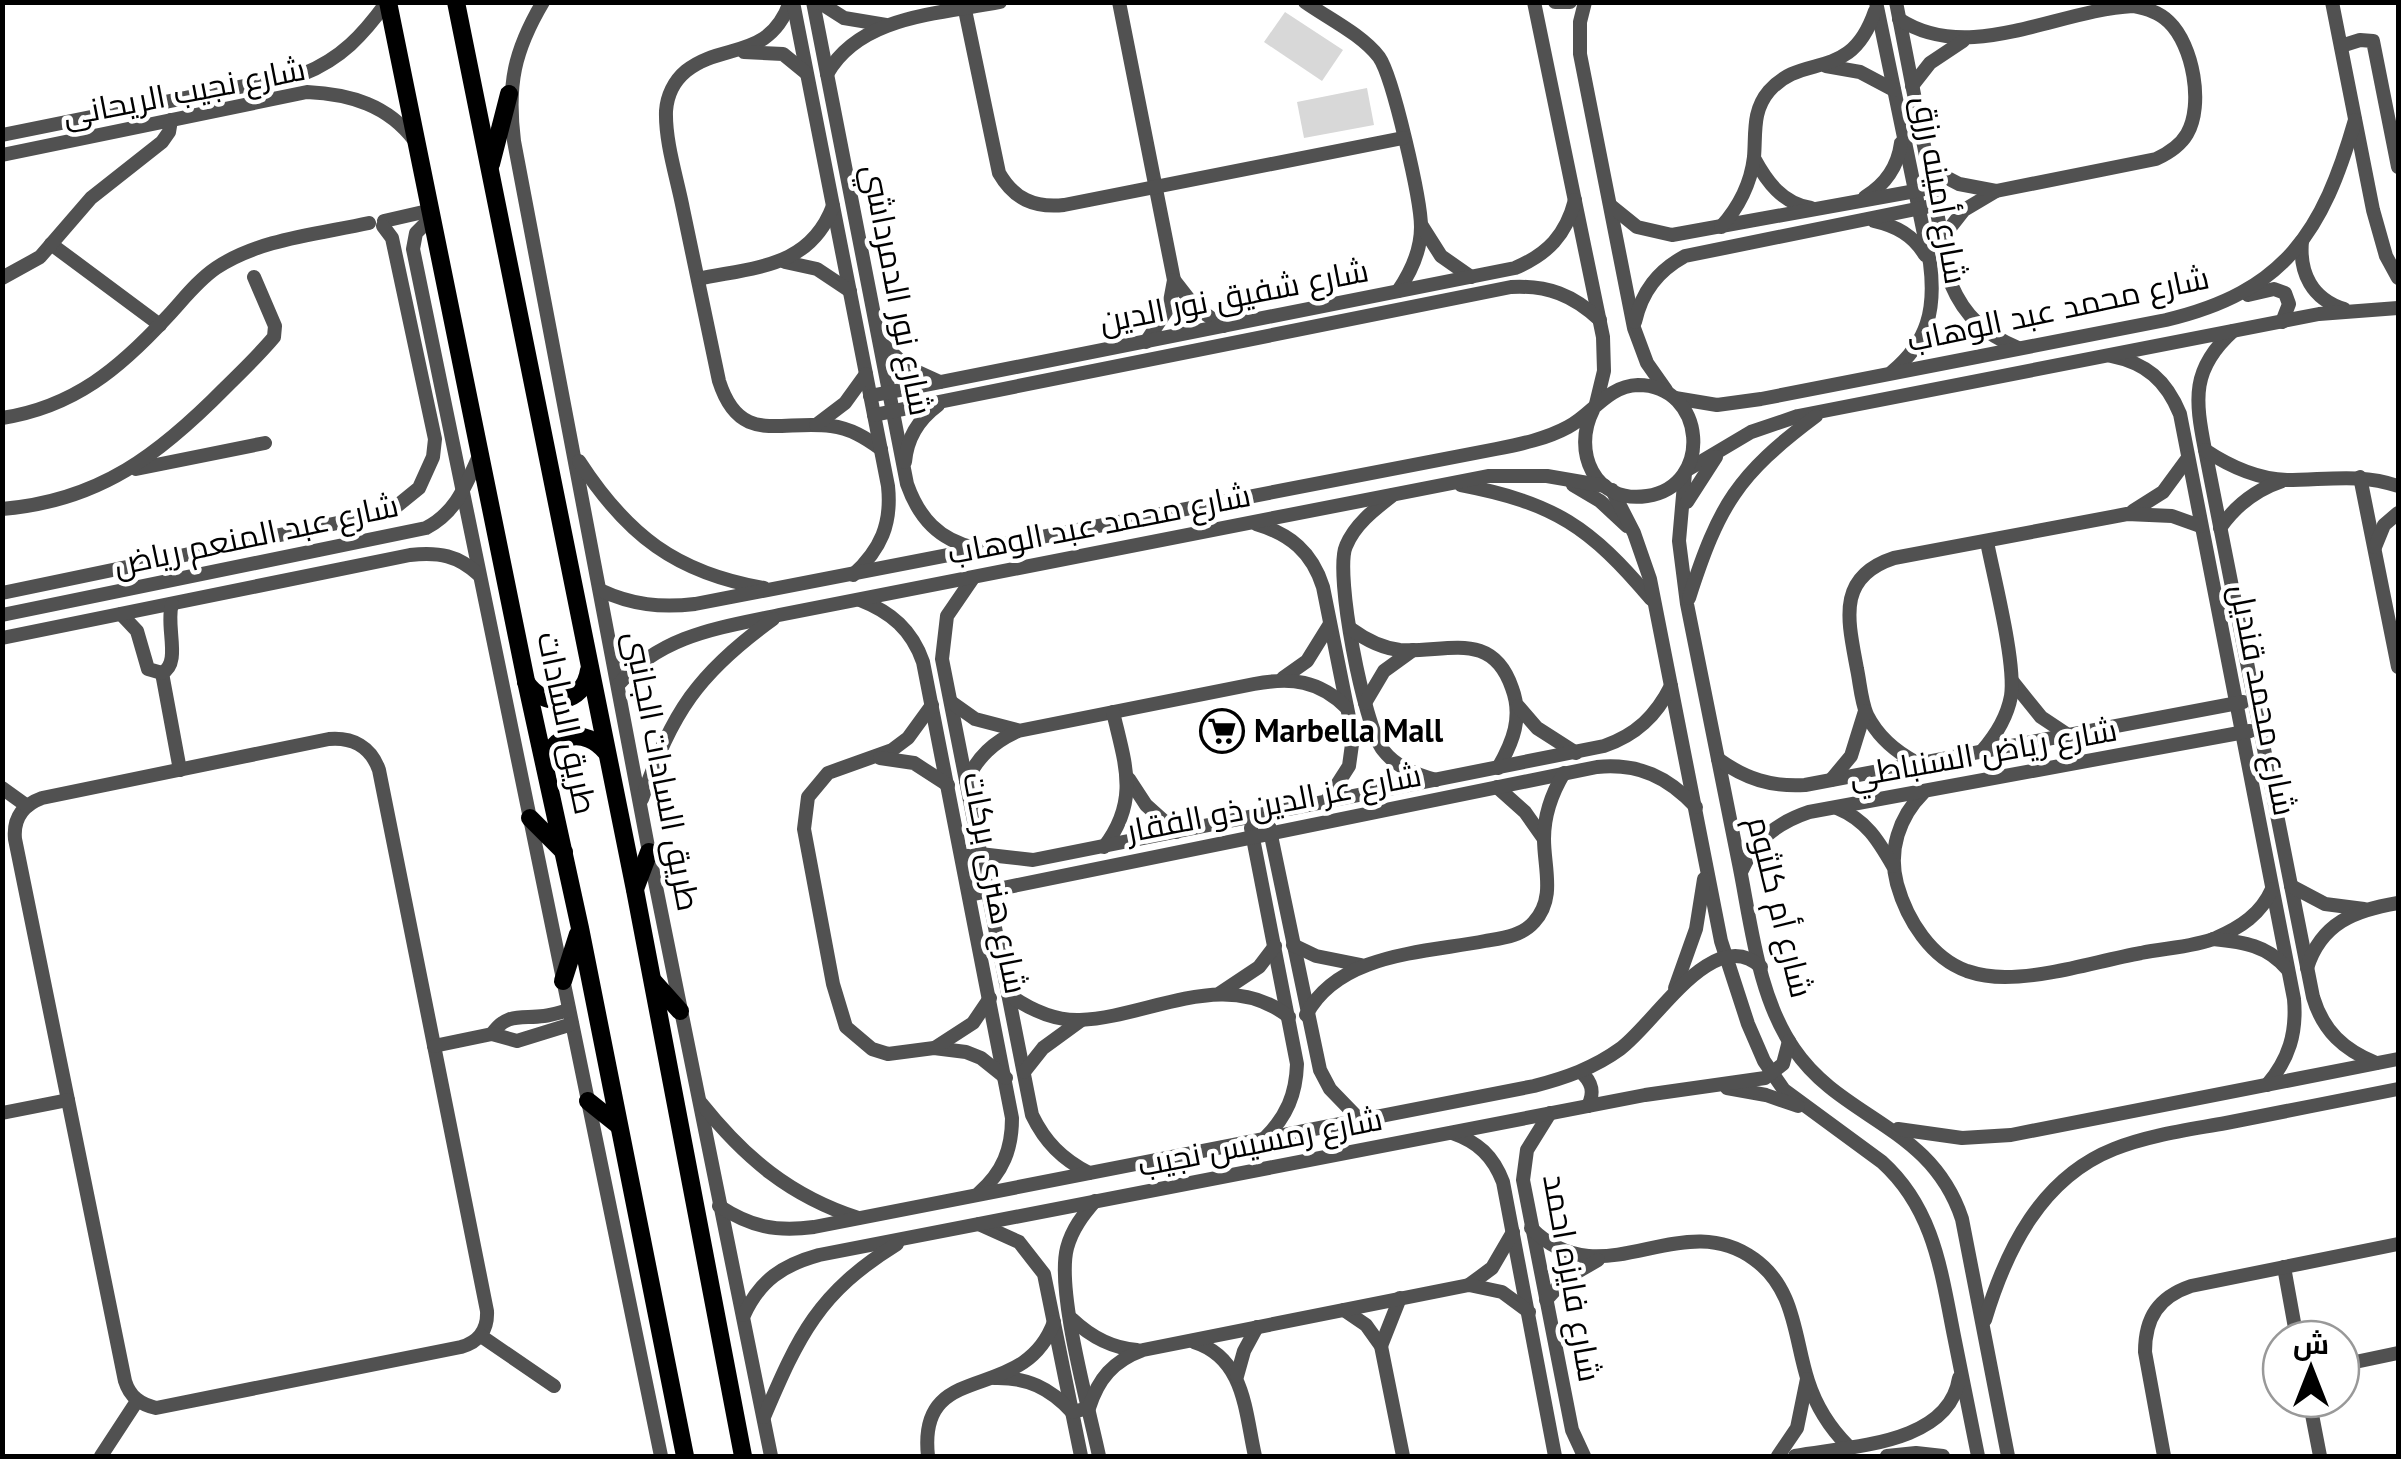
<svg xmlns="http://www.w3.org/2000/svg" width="2401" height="1459" viewBox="0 0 2401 1459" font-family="'PT Sans',Cairo,sans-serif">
  <rect width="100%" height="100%" fill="#fff"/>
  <g fill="#d8d8d8">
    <path d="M1285,12L1343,50L1322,81L1264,42Z"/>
    <path d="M1367,88L1374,125L1304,138L1297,102Z"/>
  </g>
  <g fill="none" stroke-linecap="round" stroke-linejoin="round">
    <g stroke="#515151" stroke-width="14">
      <path d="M543,2C514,51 507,85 514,141L649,852L771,1456"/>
      <path d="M790,2C769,61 722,42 686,71C674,81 667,96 666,111C665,142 677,178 683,209C695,266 707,324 719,381C740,447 781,419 831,426C850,428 866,438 881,449"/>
      <path d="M793,2L888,486C892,524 881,549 853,575"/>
      <path d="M813,2L907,484C919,518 939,540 975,548"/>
      <path d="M819,2L844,18L886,25"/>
      <path d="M1119,2L1174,280L1169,307L1146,342"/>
      <path d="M1305,2C1329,19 1361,34 1379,57C1393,77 1421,200 1421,227C1421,251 1411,272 1398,291"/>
      <path d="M1534,2L1603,337L1604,371L1596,404"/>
      <path d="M1555,2H1570"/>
      <path d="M1585,2L1580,22V54L1634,328L1647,363L1666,390"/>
      <path d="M1876,2L1930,263C1936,309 1928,342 1892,372"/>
      <path d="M1896,2L1951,284C1965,317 1985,334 2018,348"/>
      <path d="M2332,2L2373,210L2386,256L2398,278"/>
      <path d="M965,10L999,173C1014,199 1034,208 1064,205L1403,138"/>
      <path d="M1899,19C1969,65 2057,10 2133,6C2147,9 2159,12 2169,22C2193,45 2204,105 2187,134C2180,146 2169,153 2156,159L1996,191L1964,210L1942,238"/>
      <path d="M2341,46L2360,40L2373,41L2398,167"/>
      <path d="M744,52L783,54L805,72"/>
      <path d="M1826,66L1860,72L1894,90"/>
      <path d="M827,74C860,15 940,14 1000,2"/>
      <path d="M1912,86L1930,63L1963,41"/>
      <path d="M2,135L303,74C341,59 363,35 387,2"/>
      <path d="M2,155L307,92C350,94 388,105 415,141"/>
      <path d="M1754,158C1767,182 1782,203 1811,208"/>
      <path d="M1928,168L1959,184L1996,191"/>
      <path d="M1865,197C1885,185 1898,166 1901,143"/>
      <path d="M1611,206L1637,227L1672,235L1921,190"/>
      <path d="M433,216L416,233L413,249L661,1456"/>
      <path d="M384,221L432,210"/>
      <path d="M1874,221C1896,226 1913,235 1925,255"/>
      <path d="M1422,226L1441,256L1471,277"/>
      <path d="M1721,227C1738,208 1751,183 1754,157C1756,133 1752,111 1769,91C1804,51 1850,84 1875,11"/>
      <path d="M2302,241C2299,273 2312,299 2344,309"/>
      <path d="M51,244L160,325"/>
      <path d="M785,262L817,269L850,291"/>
      <path d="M2,278L40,257L91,198L162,142L169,132L171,120"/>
      <path d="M698,279C754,267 810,268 833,206"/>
      <path d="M1174,280L1195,307L1223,326"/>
      <path d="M2248,295L2274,289L2285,293L2289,304L2282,322"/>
      <path d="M1635,322C1642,291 1658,271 1685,256L1926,207"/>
      <path d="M2233,331C2191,369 2195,399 2205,450L2313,997C2323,1031 2344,1050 2376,1063"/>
      <path d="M880,342L907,367L940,382"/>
      <path d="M2111,356C2146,363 2166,380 2180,414L2294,999C2297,1033 2289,1059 2267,1085"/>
      <path d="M870,396L1515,268C1548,254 1566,235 1575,200"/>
      <path d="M1675,398L1717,405L1761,399L2166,320C2285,292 2323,232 2355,120"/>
      <path d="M874,415L1511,287C1548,285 1573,295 1600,320"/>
      <path d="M2,418C74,407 120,368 167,317C183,300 197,281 216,268C259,239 319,234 369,223"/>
      <path d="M816,425L845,403L866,374"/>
      <path d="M2205,450C2229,466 2257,479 2287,480C2326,480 2360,473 2398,486"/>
      <path d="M579,461C627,535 676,573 764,588"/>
      <path d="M905,462C907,438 919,419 938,405"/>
      <path d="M136,469L265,443"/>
      <path d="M1687,470L1751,432L1798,416L2319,314L2398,308"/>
      <path d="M1685,473L1679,541L1687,604C1704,689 1721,774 1738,859C1751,921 1757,995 1794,1049C1842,1120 1931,1125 1962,1219L2008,1456"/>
      <path d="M2360,477L2398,667"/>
      <path d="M1461,485C1555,503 1590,527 1651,599"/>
      <path d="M1573,485L1600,501L1627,526"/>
      <path d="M1612,490L1634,533L1650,579L1721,941L1748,1024L1764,1061L1784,1090L1882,1162C1934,1209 1941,1271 1954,1336C1962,1376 1970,1416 1978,1456"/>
      <path d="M1393,495C1375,509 1355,524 1346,546C1334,573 1364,726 1383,750C1396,767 1415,774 1436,780"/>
      <path d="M1687,502L1716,457"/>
      <path d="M2,509C100,501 160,454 226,387C242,371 259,355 274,337L275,326L254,277"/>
      <path d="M2133,511L2163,492L2188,458"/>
      <path d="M1256,524C1290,534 1312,552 1323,587L1353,737L1349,766L1326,802"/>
      <path d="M2220,528C2236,505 2255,490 2282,481"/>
      <path d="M2375,547L2384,525L2398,513"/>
      <path d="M973,578L947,616L942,659L1032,1115C1045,1142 1062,1159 1089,1173"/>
      <path d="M600,590C632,605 661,608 695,604L1496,449C1521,444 1546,439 1568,427C1593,414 1607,386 1638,385C1706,385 1714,486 1647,496C1594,504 1572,451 1593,410"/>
      <path d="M2,593L376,515L392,510L419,488L433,457L435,439L392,238L383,226"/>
      <path d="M1689,598C1719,505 1737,475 1816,416"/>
      <path d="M860,600C891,612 912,630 923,662L1012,1118C1012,1149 1003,1172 979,1193"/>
      <path d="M121,614L137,631L148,669L162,673"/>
      <path d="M2,615L426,528C457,512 466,484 480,454"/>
      <path d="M1351,629C1366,640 1382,648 1400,650C1446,653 1492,629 1512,688C1523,717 1513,742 1498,768"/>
      <path d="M2,638L410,555C439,552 458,555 479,575"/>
      <path d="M162,673L180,770"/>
      <path d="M162,673C182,663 165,626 172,604"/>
      <path d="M1283,678L1307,661L1330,624"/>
      <path d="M2012,681L2041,717L2068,735"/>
      <path d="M619,684C662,635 718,628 779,615L1488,476H1547L1605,486"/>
      <path d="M951,702L975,719L1017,730"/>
      <path d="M1365,703L1384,671L1413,650"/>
      <path d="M932,705L908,738L892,750L828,773L808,797L804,829L833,984L846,1027L872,1049L888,1054L934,1048L966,1052L981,1058L1006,1078"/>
      <path d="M1518,706L1537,728L1576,753"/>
      <path d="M329,739C353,737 371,747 379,770L487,1311C488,1330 479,1342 461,1347L156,1408C140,1404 130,1397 125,1381L15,839C13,818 23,805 42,798Z"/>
      <path d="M1982,751C1996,735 2007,718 2011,696C2016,663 1994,578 1987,542"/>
      <path d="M880,758L914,763L948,785"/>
      <path d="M1718,759C1746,779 1771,787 1805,785L2243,702"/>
      <path d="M1917,763C1896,752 1878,737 1867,715C1861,701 1860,683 1857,669C1848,620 1836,577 1894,558L2127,514L2172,516L2200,526"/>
      <path d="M1129,779L1146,805L1176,832"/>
      <path d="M1831,780L1851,756L1865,711"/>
      <path d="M966,781C978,757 993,742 1018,731L1254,684C1291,677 1319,680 1347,708"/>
      <path d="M1497,787L1525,812L1544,839"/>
      <path d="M2,788L27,806"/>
      <path d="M1923,793C1899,817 1888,851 1897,884C1907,920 1931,958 1967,971C1979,975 1992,977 2005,977C2049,977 2097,961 2141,953C2165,948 2194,947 2216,938C2241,927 2261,914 2272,889"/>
      <path d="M642,799C672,712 698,673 773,619"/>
      <path d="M1837,808C1866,820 1878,840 1893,866"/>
      <path d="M1269,826L1320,1070L1330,1089L1360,1120"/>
      <path d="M1251,828L1297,1064C1296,1094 1287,1116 1265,1138"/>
      <path d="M1104,847C1140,800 1125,764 1113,712"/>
      <path d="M962,857L980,854L1033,860L1604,746C1636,735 1656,716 1671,686"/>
      <path d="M1741,872C1755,841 1776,823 1809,812L2250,731"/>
      <path d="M2291,886L2325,904L2364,909"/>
      <path d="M969,895L1597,767C1639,763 1668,777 1696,807"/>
      <path d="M2213,939C2243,942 2268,945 2288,970"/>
      <path d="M1293,945L1316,956L1361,965"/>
      <path d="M2307,968C2321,923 2355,910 2398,903"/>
      <path d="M1675,988L1696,929L1704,879"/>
      <path d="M1220,993L1259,967L1275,946"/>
      <path d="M1008,994C1029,1009 1053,1021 1080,1020C1150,1017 1226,966 1289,1017"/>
      <path d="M1306,1015C1339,953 1423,953 1485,941C1502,938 1522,936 1534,922C1556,898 1544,868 1544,839C1544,816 1552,793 1564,773"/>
      <path d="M492,1034C507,1012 521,1019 544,1016C552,1015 561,1012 569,1010"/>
      <path d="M434,1046L492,1034L517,1041L572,1024"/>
      <path d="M936,1047L973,1023L990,998"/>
      <path d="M1024,1072L1043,1048L1080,1021"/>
      <path d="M1581,1072C1592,1082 1595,1092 1588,1106"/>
      <path d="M1727,1088L1766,1095L1798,1106"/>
      <path d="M701,1103C745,1158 790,1196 858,1218"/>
      <path d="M2,1113L68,1100"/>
      <path d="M1550,1113L1527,1150L1523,1180L1572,1430L1584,1456"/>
      <path d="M1898,1129L1962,1138L2011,1135L2398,1059"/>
      <path d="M1452,1133C1478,1142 1493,1156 1503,1182L1555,1456"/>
      <path d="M1095,1201C1083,1215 1072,1229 1067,1248C1056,1291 1089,1408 1099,1456"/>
      <path d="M719,1206C751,1227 776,1232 814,1227L1534,1086C1565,1078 1594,1068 1620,1049C1655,1024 1713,923 1761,967"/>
      <path d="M979,1224L1019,1242L1044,1274L1081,1456"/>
      <path d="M1531,1228C1602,1300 1680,1205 1754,1259C1796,1289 1794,1338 1808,1381C1816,1406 1830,1428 1848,1446"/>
      <path d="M2284,1267L2297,1339"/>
      <path d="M1469,1285L1492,1268L1513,1232"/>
      <path d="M1546,1300L1565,1279L1598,1260"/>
      <path d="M1344,1310L1366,1325L1381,1346L1403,1456"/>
      <path d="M744,1315C760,1280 783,1265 819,1255L1645,1095L1765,1078L1783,1064L1789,1041"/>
      <path d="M1072,1319C1091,1337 1111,1348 1137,1350"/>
      <path d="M1985,1320C2006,1250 2041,1178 2114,1149C2149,1135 2188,1130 2226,1123C2283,1112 2341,1100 2398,1089"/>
      <path d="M481,1336L554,1386"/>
      <path d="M1194,1342C1245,1358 1245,1412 1255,1456"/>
      <path d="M1381,1346L1400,1298"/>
      <path d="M2341,1365L2398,1353"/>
      <path d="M1237,1376L1244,1351L1257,1327"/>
      <path d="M994,1378C1027,1377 1050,1388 1072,1412L1089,1408C1098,1379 1113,1361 1143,1350L1469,1285L1502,1292L1529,1312"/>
      <path d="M2309,1399L2320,1456"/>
      <path d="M764,1417C799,1335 818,1293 897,1244"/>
      <path d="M101,1456L137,1401"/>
      <path d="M928,1456C917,1356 1023,1407 1054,1322"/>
      <path d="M1778,1456L1797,1428L1807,1379"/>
      <path d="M1795,1456C1849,1446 1949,1445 1959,1378"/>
      <path d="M1887,1456L1916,1453L1943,1456"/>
      <path d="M2164,1456L2145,1352C2145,1317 2159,1297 2191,1286L2398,1244"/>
    </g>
    <g stroke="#000" stroke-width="18">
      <path d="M388,2L526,681L580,928L685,1456"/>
      <path d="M456,2L635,890L743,1456"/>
      <path d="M491,164L509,94"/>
      <path d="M526,682C544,710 584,705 589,670"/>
      <path d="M545,766C551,732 586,727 606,752"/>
      <path d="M530,818L564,852"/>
      <path d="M635,889L649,852"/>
      <path d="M563,981L578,934"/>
      <path d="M654,982L680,1011"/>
      <path d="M588,1101L618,1125"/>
    </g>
  </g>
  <defs>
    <g id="supermarket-ring" transform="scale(2.25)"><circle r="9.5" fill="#fff" stroke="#000" stroke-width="1.5"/><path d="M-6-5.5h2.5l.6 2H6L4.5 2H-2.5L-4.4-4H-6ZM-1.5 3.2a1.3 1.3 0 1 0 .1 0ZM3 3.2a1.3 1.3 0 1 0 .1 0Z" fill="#000"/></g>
  </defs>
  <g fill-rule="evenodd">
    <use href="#supermarket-ring" x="1222" y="731"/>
  </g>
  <g text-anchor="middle" stroke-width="9" stroke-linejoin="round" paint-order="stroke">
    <g font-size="32" fill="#000" stroke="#fff">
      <text transform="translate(184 92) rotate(-11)" y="11">شارع نجيب الريحانى</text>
      <text transform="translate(1940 190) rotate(80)" y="11">شارع أمينه رزق</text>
      <text transform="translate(897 290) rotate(79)" y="11">شارع نور الدمرداشي</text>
      <text transform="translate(1234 296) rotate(-11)" y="11">شارع شفيق نور الدين</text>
      <text transform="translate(2058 309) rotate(-12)" y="11">شارع محمد عبد الوهاب</text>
      <text transform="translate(1099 524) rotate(-11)" y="11">شارع محمد عبد الوهاب</text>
      <text transform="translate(256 535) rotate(-12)" y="11">شارع عبد المنعم رياض</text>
      <text transform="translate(2263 700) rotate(79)" y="11">شارع محمد قنديل</text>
      <text transform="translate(567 723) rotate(78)" y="11">طريق السادات</text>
      <text transform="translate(1983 753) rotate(-10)" y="11">شارع رياض السنباطي</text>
      <text transform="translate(662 771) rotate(79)" y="11">طريق السادات الجانبى</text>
      <text transform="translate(1274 803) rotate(-11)" y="11">شارع عز الدين ذو الفقار</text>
      <text transform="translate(995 883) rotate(79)" y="11">شارع هنرى بركات</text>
      <text transform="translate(1780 907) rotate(76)" y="11">شارع أم كلثوم</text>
      <text transform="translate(1260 1142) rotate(-11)" y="11">شارع رمسيس نجيب</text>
      <text transform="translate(1572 1278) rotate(80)" y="11">شارع فايزه احمد</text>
    </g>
    <g font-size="32" font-weight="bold" fill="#000" stroke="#fff" text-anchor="start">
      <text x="1254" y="742">Marbella Mall</text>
    </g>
  </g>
  <rect width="2401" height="1459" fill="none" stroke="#000000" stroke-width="10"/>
  <g transform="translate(2311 1369)"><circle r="48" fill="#ffffff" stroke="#999999" stroke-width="2.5"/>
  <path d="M0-8L18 38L0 25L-18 38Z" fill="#000000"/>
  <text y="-15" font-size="28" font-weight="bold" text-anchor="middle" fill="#000000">ش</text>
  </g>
</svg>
